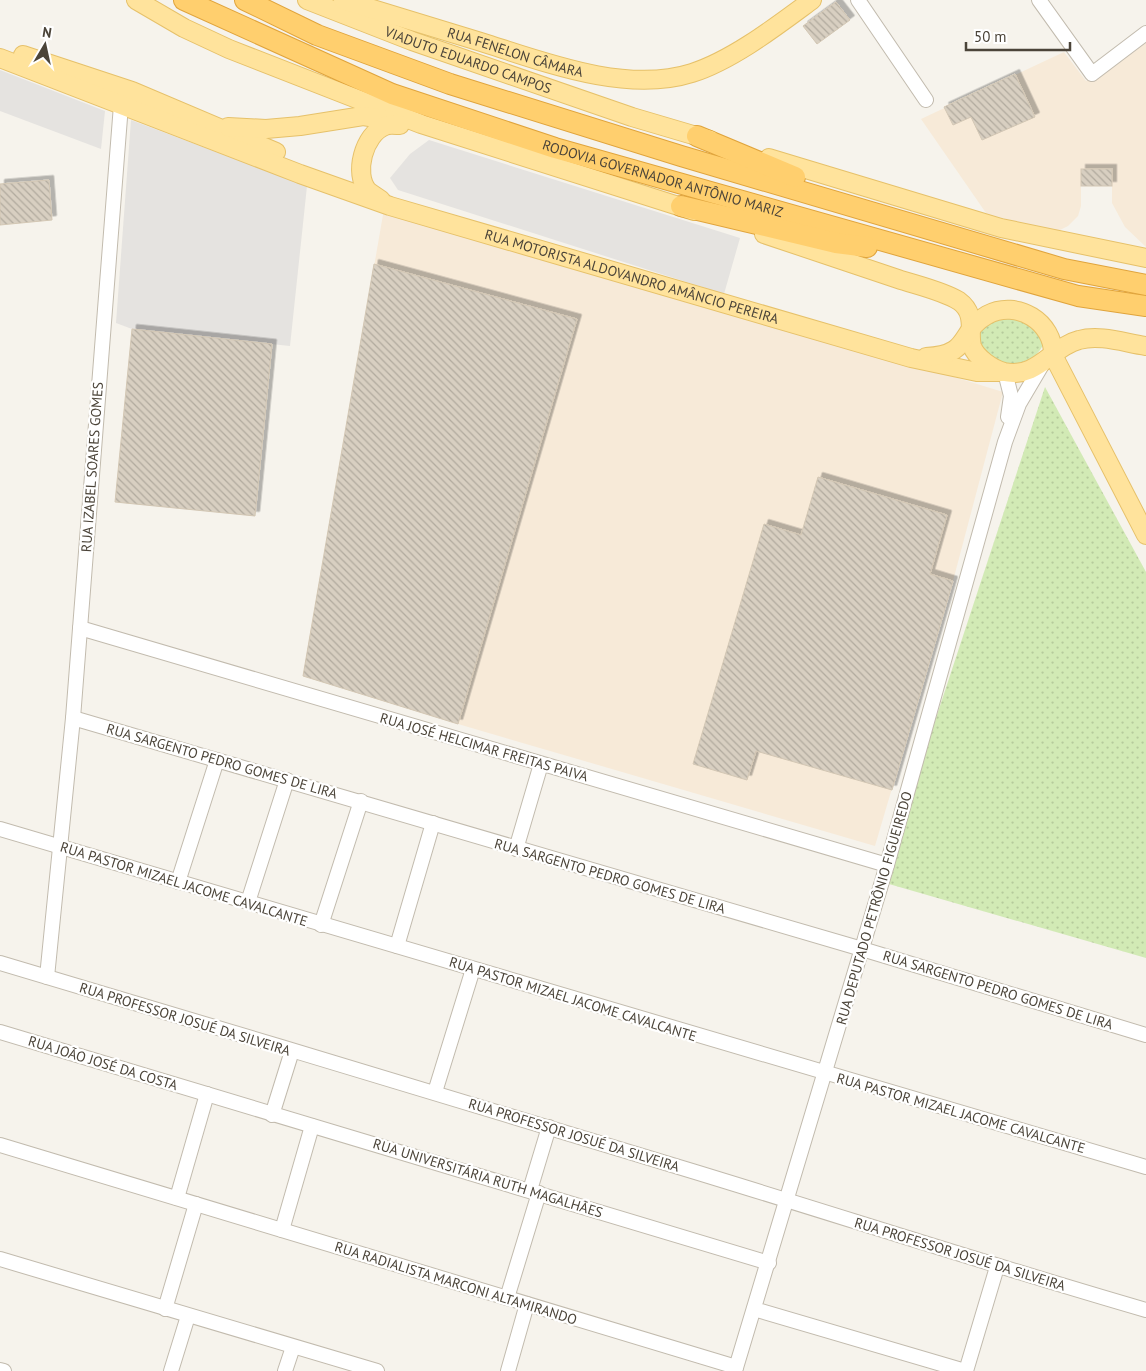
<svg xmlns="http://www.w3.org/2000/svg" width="1146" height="1371" viewBox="0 0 1146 1371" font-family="'PT Sans',sans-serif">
  <defs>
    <pattern id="grass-dots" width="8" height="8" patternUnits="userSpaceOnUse" patternTransform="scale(1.25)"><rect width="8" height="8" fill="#d2eab5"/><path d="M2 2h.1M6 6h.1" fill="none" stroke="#b6ca9c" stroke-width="1.8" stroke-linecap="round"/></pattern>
    <pattern id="building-back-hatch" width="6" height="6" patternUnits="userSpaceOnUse" patternTransform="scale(1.25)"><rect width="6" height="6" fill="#d8cfc1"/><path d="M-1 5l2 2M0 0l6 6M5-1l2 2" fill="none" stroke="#b1aa9e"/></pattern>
    <filter id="shadow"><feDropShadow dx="4.5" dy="-4.5" stdDeviation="0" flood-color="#0004"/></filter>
  </defs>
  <rect width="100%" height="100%" fill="#f6f3ec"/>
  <g fill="#f7ead8">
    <path d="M1146,43V247L1125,227L1112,203V186H1081V206L1078,216L1068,226L1054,233L986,213L921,119L1064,52L1086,81L1096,74L1100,77Z"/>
    <path d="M384,209L808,332L1003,392L953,581L875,846L458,724L303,676Z"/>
  </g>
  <g fill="url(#grass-dots)">
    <path d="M1004,318L1031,321L1044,341C1040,361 1010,370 993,360C982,353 972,334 986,325C991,321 998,320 1004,318Z"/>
    <path d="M1045,387L1146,572V958L882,882Z"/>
  </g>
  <g fill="#e5e3e0">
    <path d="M0,70L105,111L101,149L0,111Z"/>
    <path d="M131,120L307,186L290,346L132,329L116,323Z"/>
    <path d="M429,140L740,238L724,294L398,190L390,178L410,154Z"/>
  </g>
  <g fill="url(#building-back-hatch)" stroke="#d3c7b4" filter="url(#shadow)">
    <path d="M836,2L850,20L817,44L803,26Z"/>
    <path d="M1015,74L1035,117L982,140L971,117L953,125L944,107Z"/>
    <rect x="1081" y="169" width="31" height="17"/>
    <path d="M49,180L52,220L0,225V184Z"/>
    <path d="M374,264L577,319L458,724L303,676Z"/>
    <path d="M132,329L272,344L255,516L115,502Z"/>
    <path d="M818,477L947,515L930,574L953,581L892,790L756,751L747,780L693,764L764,524L801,535Z"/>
  </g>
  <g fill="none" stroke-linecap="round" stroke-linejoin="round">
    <g stroke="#c2bbae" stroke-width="16">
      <g id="minor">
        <path d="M858,0L926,100"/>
        <path d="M1039,0L1092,74L1146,33"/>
        <path d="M1005,372L1011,396L1008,417"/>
        <path d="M80,628L887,865"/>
        <path d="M73,718L862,949L1146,1035"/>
        <path d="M0,829L1146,1167"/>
        <path d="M516,849L541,764"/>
        <path d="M178,882L217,760"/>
        <path d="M248,902L287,780"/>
        <path d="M321,925L361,801"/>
        <path d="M397,946L433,823"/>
        <path d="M0,963C231,1032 461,1100 692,1171C843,1217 994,1266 1146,1310"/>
        <path d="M47,977L73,718L121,105L126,98"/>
        <path d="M0,1032L769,1263"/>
        <path d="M435,1092L473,969"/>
        <path d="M272,1115L292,1051"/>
        <path d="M0,1145L736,1367"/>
        <path d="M530,1190L549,1127"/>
        <path d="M177,1198L207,1094"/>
        <path d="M282,1230L312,1126"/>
        <path d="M0,1259L377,1371"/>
        <path d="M507,1298L539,1193"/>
        <path d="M165,1309L196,1204"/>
        <path d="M754,1309L965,1371"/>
        <path d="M0,1370L4,1371"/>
        <path d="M171,1371L188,1316"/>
        <path d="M285,1371L293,1347"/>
        <path d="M508,1371L527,1304"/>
        <path d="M735,1371L887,865L1005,442L1019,404L1042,365"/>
        <path d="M966,1371L997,1267"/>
      </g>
    </g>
    <g stroke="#e6c16a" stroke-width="20">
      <g id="major">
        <path d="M136,0L184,28L229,49L421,124L694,211"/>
        <path id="s1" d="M307,0L412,41L632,117L710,140"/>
        <path id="s2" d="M343,0C389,14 435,28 481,42C544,62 626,94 692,73C733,60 778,25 812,0"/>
        <path d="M23,55L132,91L276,152"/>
        <path id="s3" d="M0,58L300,174L390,206L911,358L977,372H1002"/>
        <path d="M228,127L266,129L300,126L363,116L390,120"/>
        <path d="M769,158L1001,228L1146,258"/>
        <path d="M381,200C377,197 372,194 368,191C353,174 364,134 385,126C389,124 396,125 400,125"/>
        <path d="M764,234C809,249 853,264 898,279C916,285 943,291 959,301C977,314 968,332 972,346C976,358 993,369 1004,372C1038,379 1051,347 1079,340C1100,334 1125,343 1146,346"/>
        <path d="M926,357C972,355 958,331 987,315C1017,299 1054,322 1053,355L1146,535"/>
      </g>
    </g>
    <g stroke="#e0a43c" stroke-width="22">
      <g id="highway">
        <path id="s4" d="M184,0L392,94L555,148L1078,296L1146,306"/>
        <path d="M245,0L317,35L450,84L681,156L1064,269L1146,285"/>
        <path d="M697,136L795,177"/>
        <path d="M681,206L836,243L867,247"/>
      </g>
    </g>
    <use href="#minor" stroke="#fff" stroke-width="14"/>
    <use href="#major" stroke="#ffe39c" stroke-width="18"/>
    <use href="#highway" stroke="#ffcf6e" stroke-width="20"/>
  </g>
  <g text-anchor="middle" stroke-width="4.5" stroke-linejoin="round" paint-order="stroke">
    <g font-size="14" fill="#4b4439" stroke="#fff">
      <text dy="5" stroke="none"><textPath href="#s2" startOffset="180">RUA FENELON CÂMARA</textPath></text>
      <text dy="5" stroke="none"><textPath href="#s1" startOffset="172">VIADUTO EDUARDO CAMPOS</textPath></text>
      <text dy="5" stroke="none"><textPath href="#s4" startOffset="512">RODOVIA GOVERNADOR ANTÔNIO MARIZ</textPath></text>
      <text dy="5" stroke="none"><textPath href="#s3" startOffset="669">RUA MOTORISTA ALDOVANDRO AMÂNCIO PEREIRA</textPath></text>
      <text transform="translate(92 467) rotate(-86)" y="5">RUA IZABEL SOARES GOMES</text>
      <text transform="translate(484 747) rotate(16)" y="5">RUA JOSÉ HELCIMAR FREITAS PAIVA</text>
      <text transform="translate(222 761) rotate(16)" y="5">RUA SARGENTO PEDRO GOMES DE LIRA</text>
      <text transform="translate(610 876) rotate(16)" y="5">RUA SARGENTO PEDRO GOMES DE LIRA</text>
      <text transform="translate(184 884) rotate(17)" y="5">RUA PASTOR MIZAEL JACOME CAVALCANTE</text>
      <text transform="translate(874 908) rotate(-74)" y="5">RUA DEPUTADO PETRÔNIO FIGUEIREDO</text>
      <text transform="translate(998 990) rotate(17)" y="5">RUA SARGENTO PEDRO GOMES DE LIRA</text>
      <text transform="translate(573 999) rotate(17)" y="5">RUA PASTOR MIZAEL JACOME CAVALCANTE</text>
      <text transform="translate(185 1019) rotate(17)" y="5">RUA PROFESSOR JOSUÉ DA SILVEIRA</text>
      <text transform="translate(103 1063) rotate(17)" y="5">RUA JOÃO JOSÉ DA COSTA</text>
      <text transform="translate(961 1113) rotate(16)" y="5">RUA PASTOR MIZAEL JACOME CAVALCANTE</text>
      <text transform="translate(574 1135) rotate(17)" y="5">RUA PROFESSOR JOSUÉ DA SILVEIRA</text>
      <text transform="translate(488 1178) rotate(17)" y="5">RUA UNIVERSITÁRIA RUTH MAGALHÃES</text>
      <text transform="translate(960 1254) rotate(17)" y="5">RUA PROFESSOR JOSUÉ DA SILVEIRA</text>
      <text transform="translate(456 1283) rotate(17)" y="5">RUA RADIALISTA MARCONI ALTAMIRANDO</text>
    </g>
  </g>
  <g transform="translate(45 45) rotate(9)" stroke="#ffffff" stroke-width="4" paint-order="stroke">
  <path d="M0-4L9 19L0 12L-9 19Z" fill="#4b4439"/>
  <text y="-8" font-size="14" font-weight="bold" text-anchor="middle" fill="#4b4439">N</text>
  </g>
  <path d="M966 42v8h104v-8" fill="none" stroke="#4b4439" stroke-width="2.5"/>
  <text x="974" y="42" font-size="15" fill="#4b4439" stroke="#ffffff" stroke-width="4" paint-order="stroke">50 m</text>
</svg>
